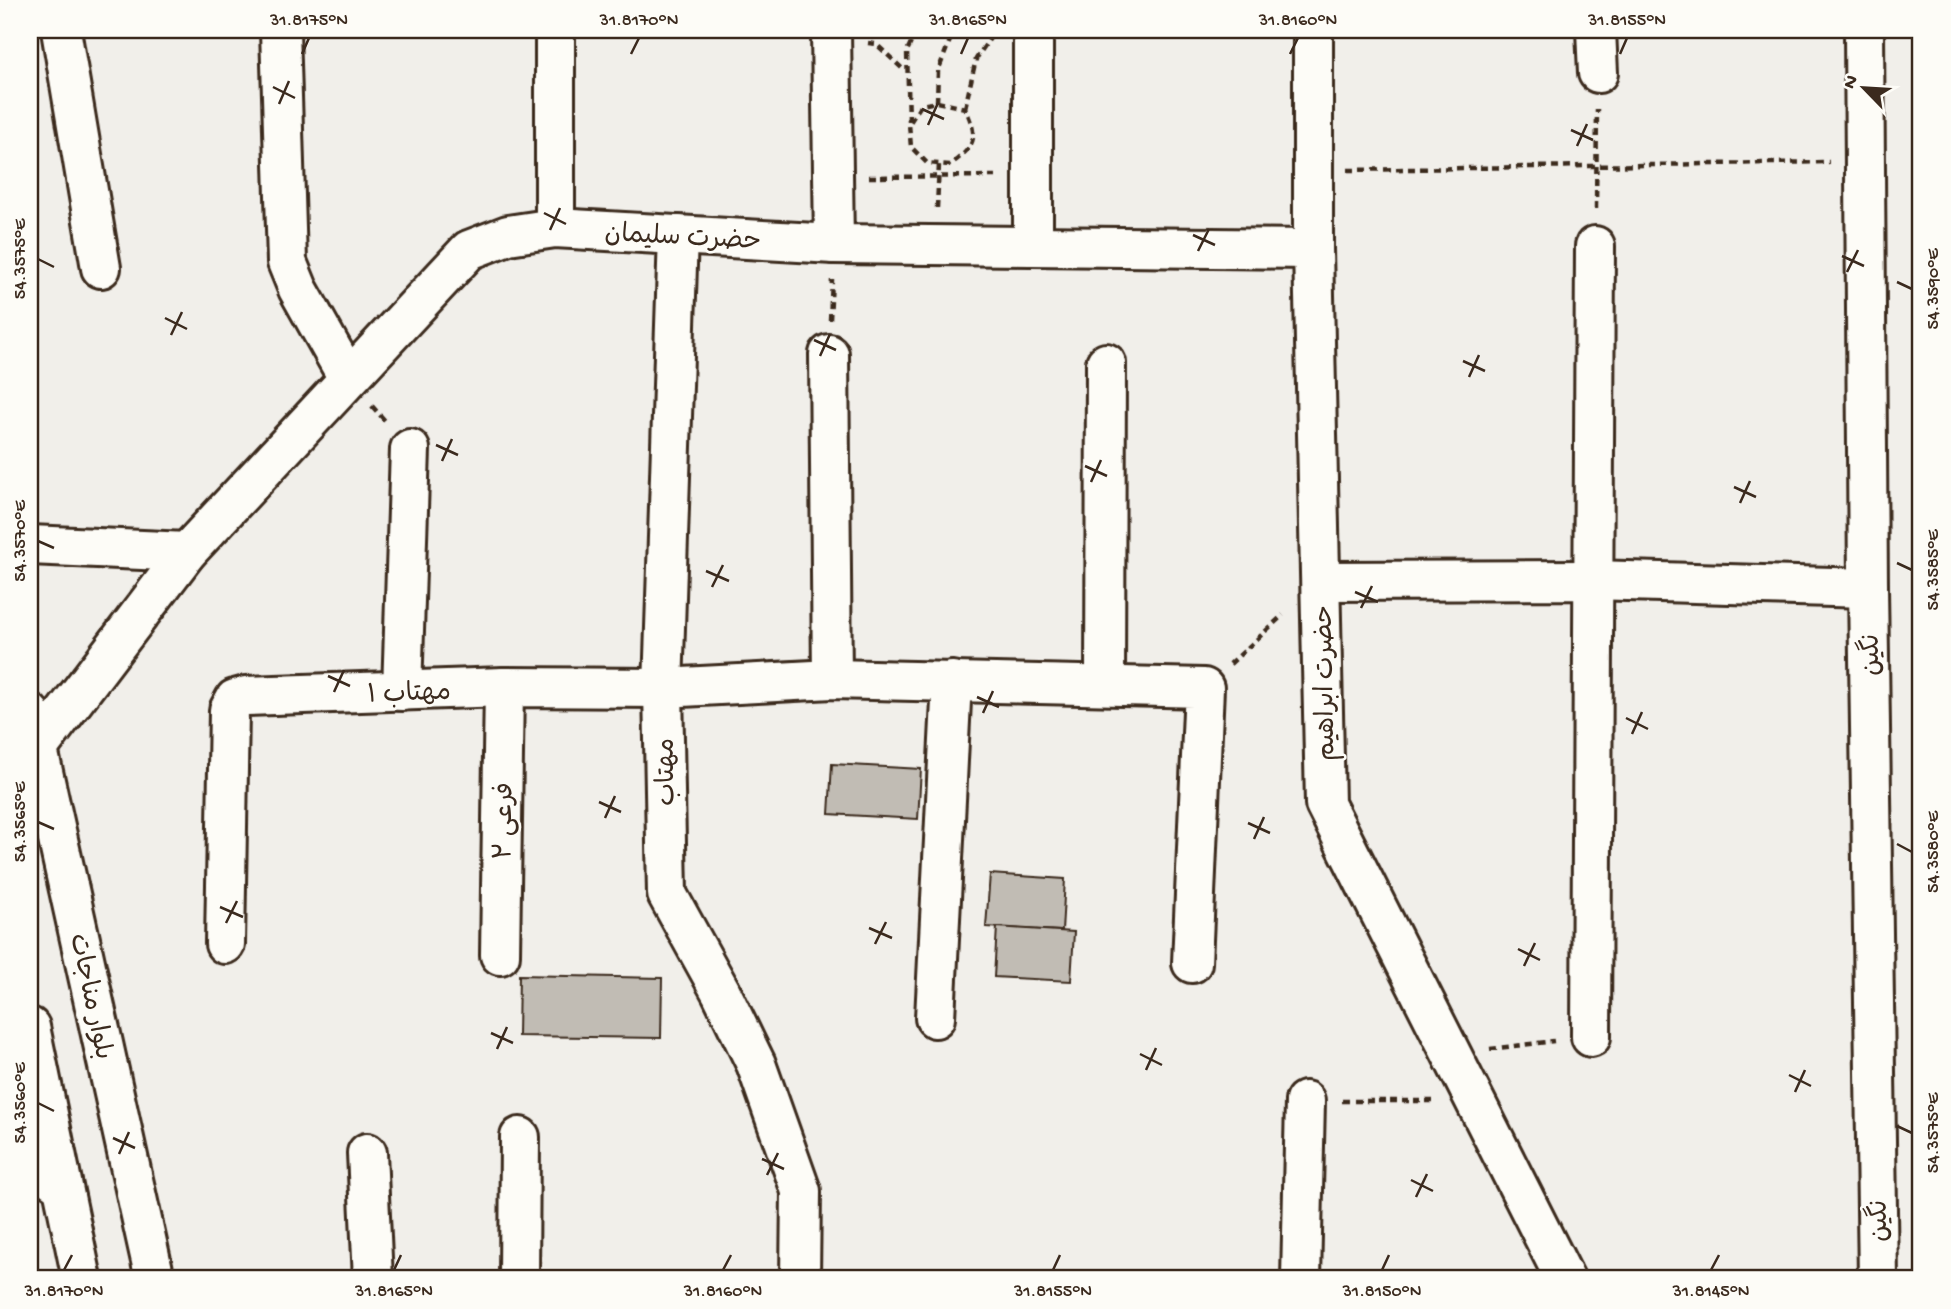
<svg xmlns="http://www.w3.org/2000/svg" width="1951" height="1309" viewBox="0 0 1951 1309" font-family="'Gochi Hand','Playpen Sans Arabic',sans-serif">
  <rect width="100%" height="100%" fill="#f1efea"/>
  <filter id="ink" filterUnits="userSpaceOnUse"><feTurbulence type="fractalNoise" baseFrequency=".0143" numOctaves="2"/><feDisplacementMap in="SourceGraphic" scale="14" xChannelSelector="R" yChannelSelector="G"/><feConvolveMatrix kernelMatrix="1 2 1 2 8 2 1 2 1" color-interpolation-filters="sRGB"/></filter>
  <g filter="url(#ink)">
    <g fill="#c1bcb4" stroke="#3b2a1e" stroke-width="2">
      <path d="M832,764L921,769L918,819L829,814Z"/>
      <path d="M990,874L1065,879L1062,931L986,927Z"/>
      <path d="M997,927L1074,932L1071,981L994,977Z"/>
      <path d="M519,975L662,978L661,1038L518,1036Z"/>
    </g>
    <g fill="none" stroke-linecap="round" stroke-linejoin="round">
      <g stroke="#3b2a1e" stroke-width="26">
        <path id="service" d="M30,1174L64,1197"/>
      </g>
      <g stroke="#3b2a1e" stroke-width="44">
        <g id="minor">
          <path d="M61,30L101,268"/>
          <path d="M280,30L287,262L298,289L348,378"/>
          <path d="M831,30L834,244"/>
          <path d="M1313,30V249L1325,804L1565,1279"/>
          <path d="M1596,30L1598,73"/>
          <path d="M1864,30L1868,588L1878,1279"/>
          <path d="M555,228V30"/>
          <path d="M678,235L663,688L667,894L721,992L756,1064L801,1191L800,1279"/>
          <path d="M1033,245V30"/>
          <path d="M829,354L832,679"/>
          <path d="M30,545L187,552"/>
          <path d="M1321,581L1593,580L1868,588"/>
          <path d="M1105,685L1106,363"/>
          <path d="M402,691L410,449"/>
          <path d="M38,748L187,552L469,250L508,235L555,228L834,244L1313,249"/>
          <path d="M225,944L229,710L235,699L246,696L504,687L663,688L832,679L1204,688L1192,963"/>
          <path d="M500,955L504,687"/>
          <path d="M935,1018L952,681"/>
          <path d="M1591,1037L1595,246"/>
          <path d="M367,1153L373,1279"/>
          <path d="M519,1279L520,1137"/>
          <path d="M1301,1279L1305,1101"/>
        </g>
      </g>
      <g stroke="#3b2a1e" stroke-width="44">
        <g id="secondary">
          <path d="M30,713L155,1279"/>
          <path d="M30,1027L82,1279"/>
        </g>
      </g>
      <g stroke="#3b2a1e" stroke-width="4.5" stroke-dasharray="7 5" stroke-linecap="butt">
        <path d="M868,43L876,44L905,71"/>
        <path d="M937,102L965,108C979,138 976,145 950,165L927,163L911,147L909,124L921,105Z"/>
        <path d="M937,102L938,71L954,30"/>
        <path d="M965,108L976,59L994,32"/>
        <path d="M909,121L907,51L917,30"/>
        <path d="M1348,170L1829,162"/>
        <path d="M869,177L997,176"/>
        <path d="M937,208L939,164"/>
        <path d="M1596,209L1597,109"/>
        <path d="M830,320L832,280"/>
        <path d="M372,406L387,423"/>
        <path d="M1230,664L1283,615"/>
        <path d="M1490,1049L1554,1041"/>
        <path d="M1342,1101H1435"/>
      </g>
      <use href="#service" stroke="#fdfcf7" stroke-width="21"/>
      <use href="#minor" stroke="#fdfcf7" stroke-width="38"/>
      <use href="#secondary" stroke="#fdfcf7" stroke-width="38"/>
    </g>
  </g>
  <path fill="none" stroke="#3b2a1e" stroke-width="2.5" d="M302,54L309,38M631,54L639,38M961,54L968,38M1290,54L1298,38M1620,54L1627,38M273,87L295,98M279,104L289,81M922,109L944,119M928,125L938,103M1571,130L1593,140M1577,146L1587,124M544,213L566,224M550,230L560,208M1193,235L1215,245M1198,251L1209,229M1842,256L1864,266M38,259L54,267M1847,272L1858,250M1897,282L1912,289M165,318L187,329M171,335L182,312M814,340L836,350M820,356L830,334M1463,361L1485,371M1469,377L1479,355M436,445L458,455M442,461L452,439M1085,466L1107,476M1091,482L1101,460M1734,487L1756,497M1740,503L1750,481M38,541L54,548M1897,563L1912,570M706,571L729,581M712,587L723,565M1355,592L1378,602M1361,608L1372,586M328,676L350,686M334,692L344,670M977,697L999,707M983,713L993,691M1626,718L1648,729M1632,734L1642,712M599,802L621,812M605,818L615,796M38,822L54,829M1248,823L1270,833M1254,839L1264,817M1897,844L1912,852M220,907L243,917M226,923L237,901M869,928L892,938M875,944L886,922M1518,949L1540,960M1524,966L1535,943M491,1033L513,1043M497,1049L507,1027M1140,1054L1162,1065M1146,1070L1156,1048M1789,1075L1811,1086M1795,1092L1805,1070M38,1103L54,1111M1897,1126L1912,1133M113,1138L135,1148M119,1154L129,1132M762,1159L784,1169M767,1175L778,1153M1411,1180L1433,1191M1416,1197L1427,1174M64,1270L72,1255M394,1270L401,1255M723,1270L731,1255M1053,1270L1060,1255M1382,1270L1389,1255M1711,1270L1719,1255"/>
  <g text-anchor="middle" stroke-width="5" stroke-linejoin="round" paint-order="stroke">
    <g font-size="26" fill="#3b2a1e" stroke="#fdfcf7">
      <text transform="translate(683 235) rotate(3)" y="9">حضرت سلیمان</text>
      <text transform="translate(1869 655) rotate(-91)" y="9">نگین</text>
      <text transform="translate(1323 683) rotate(-91)" y="9">حضرت ابراهیم</text>
      <text transform="translate(409 691) rotate(-2)" y="9">مهتاب ۱</text>
      <text transform="translate(664 772) rotate(-91)" y="9">مهتاب</text>
      <text transform="translate(502 821) rotate(-89)" y="9">فرعی ۲</text>
      <text transform="translate(93 996) rotate(78)" y="9">بلوار مناجات</text>
      <text transform="translate(1877 1221) rotate(-91)" y="9">نگین</text>
    </g>
  </g>
  <rect width="1951" height="1309" fill="none" stroke="#fdfcf7" stroke-width="77"/>
  <g transform="translate(1864 88) rotate(295)" stroke="#fdfcf7" stroke-width="5" paint-order="stroke">
  <path d="M0-5L12 26L0 18L-12 26Z" fill="#3b2a1e"/>
  <text y="-10" font-size="19" font-weight="bold" text-anchor="middle" fill="#3b2a1e">N</text>
  </g>
  <rect x="38" y="38" width="1874" height="1232" fill="none" stroke="#3b2a1e" stroke-width="2.5"/>
  <g font-size="18" text-anchor="middle" fill="#3b2a1e">
    <text x="309" y="25">31.8175°N</text>
    <text x="639" y="25">31.8170°N</text>
    <text x="968" y="25">31.8165°N</text>
    <text x="1298" y="25">31.8160°N</text>
    <text x="1627" y="25">31.8155°N</text>
    <text transform="translate(19 259) rotate(-90)" y="6">54.3575°E</text>
    <text transform="translate(1932 289) rotate(-90)" y="6">54.3590°E</text>
    <text transform="translate(19 541) rotate(-90)" y="6">54.3570°E</text>
    <text transform="translate(1932 570) rotate(-90)" y="6">54.3585°E</text>
    <text transform="translate(19 822) rotate(-90)" y="6">54.3565°E</text>
    <text transform="translate(1932 852) rotate(-90)" y="6">54.3580°E</text>
    <text transform="translate(19 1103) rotate(-90)" y="6">54.3560°E</text>
    <text transform="translate(1932 1133) rotate(-90)" y="6">54.3575°E</text>
    <text x="64" y="1296">31.8170°N</text>
    <text x="394" y="1296">31.8165°N</text>
    <text x="723" y="1296">31.8160°N</text>
    <text x="1053" y="1296">31.8155°N</text>
    <text x="1382" y="1296">31.8150°N</text>
    <text x="1711" y="1296">31.8145°N</text>
  </g>
</svg>
